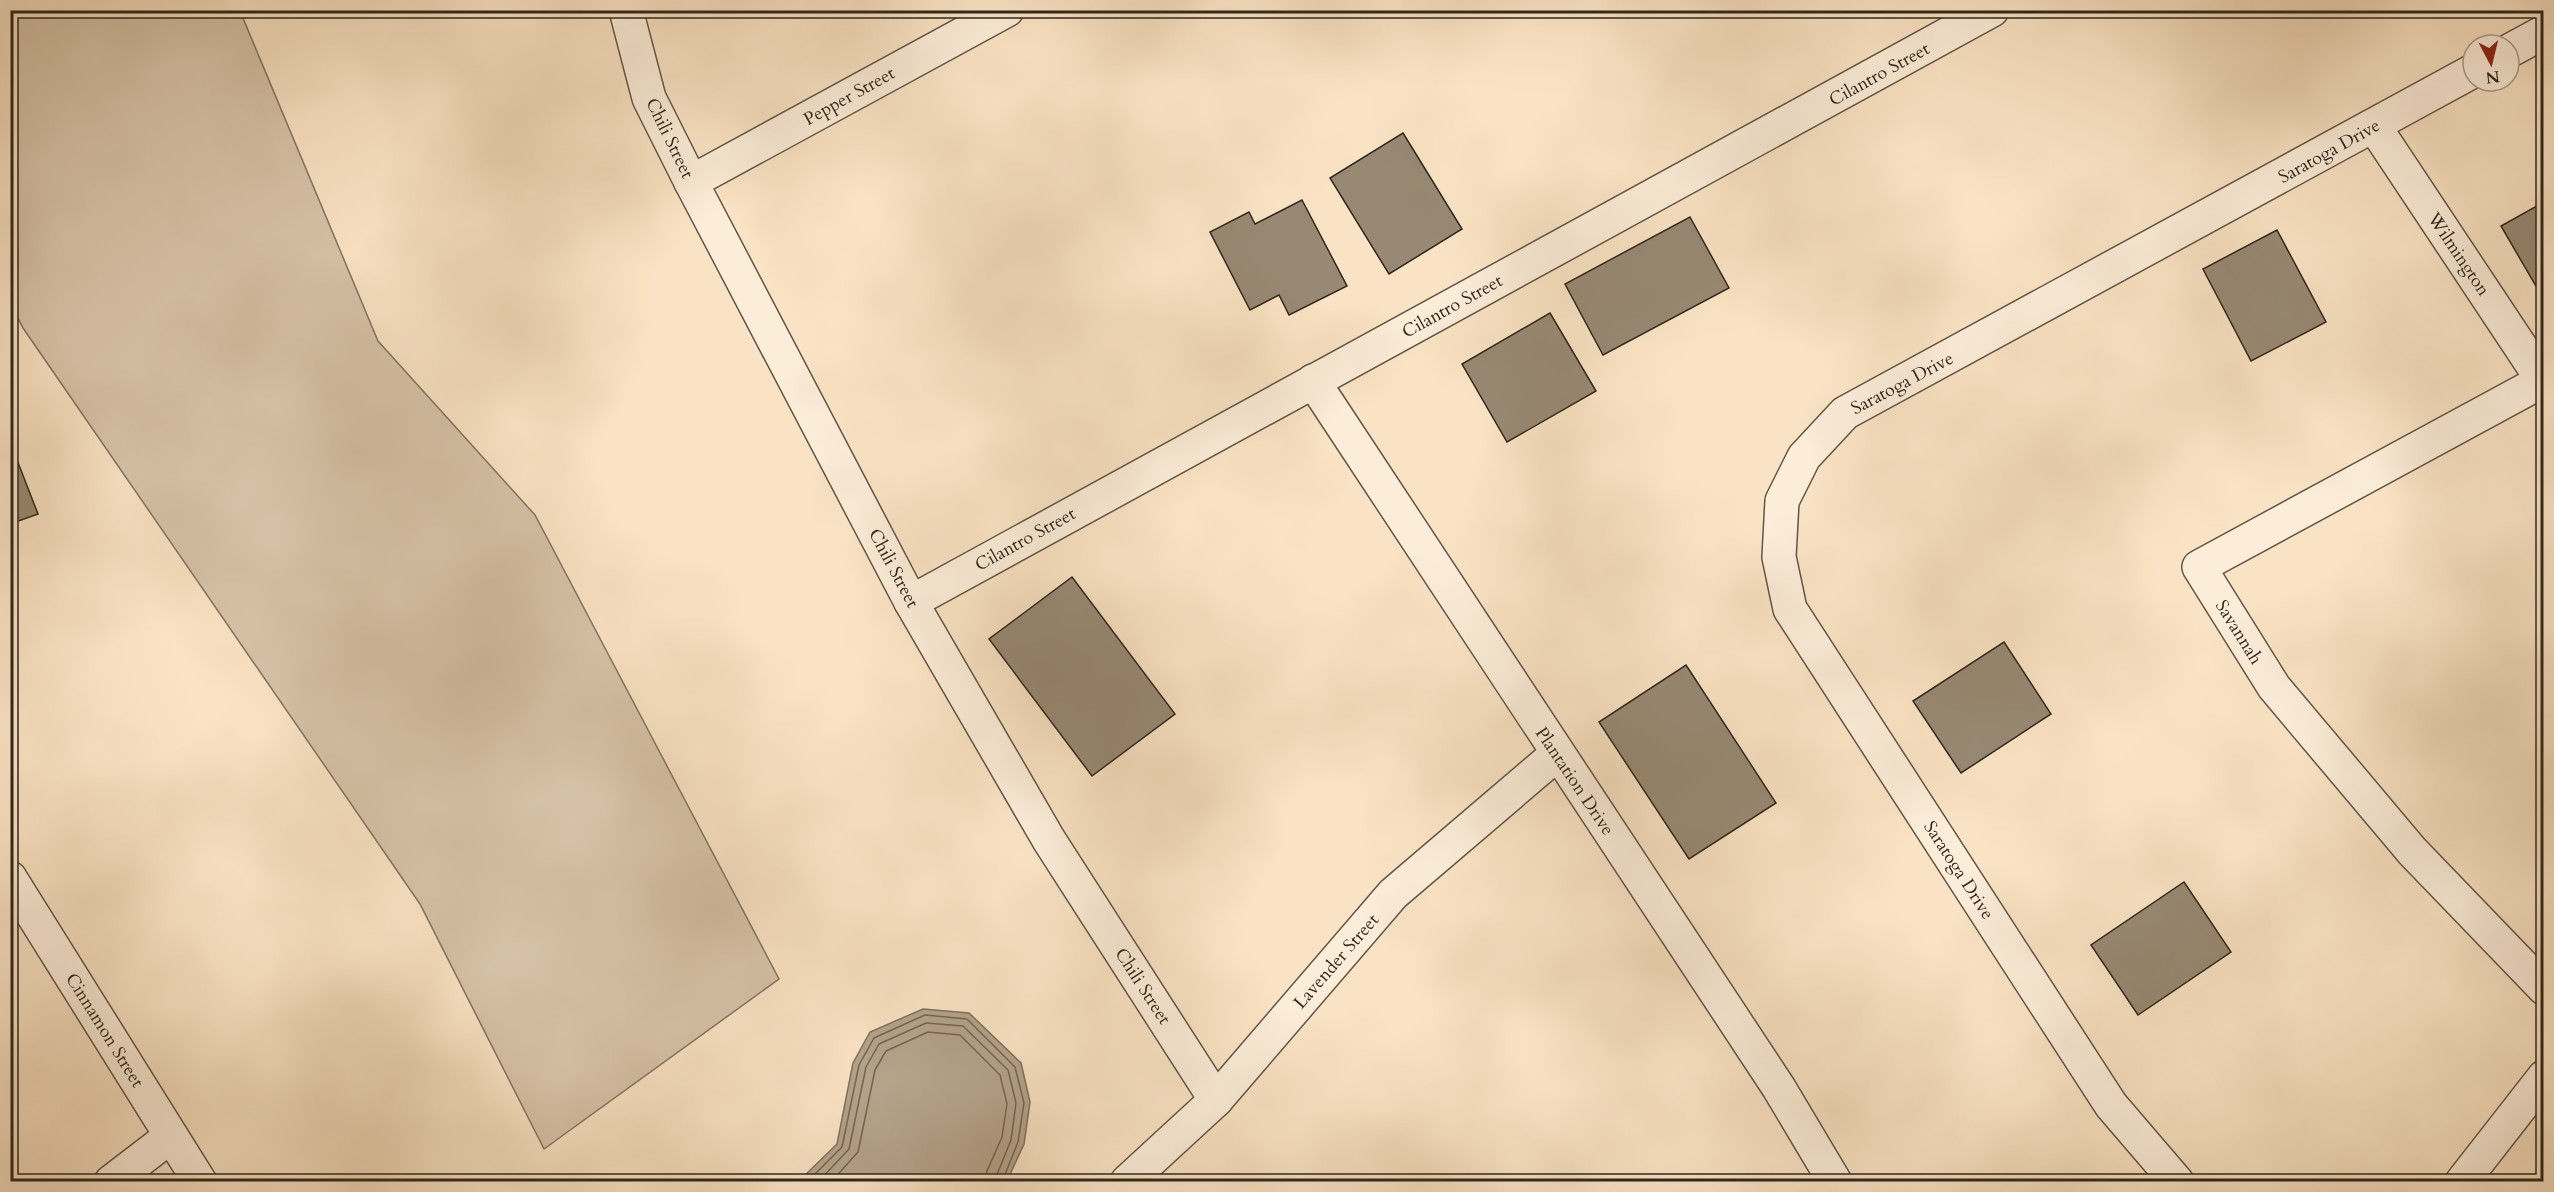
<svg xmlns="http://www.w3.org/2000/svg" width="2554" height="1192" viewBox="0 0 2554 1192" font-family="Cardo,serif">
  <rect width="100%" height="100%" fill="#fae3c4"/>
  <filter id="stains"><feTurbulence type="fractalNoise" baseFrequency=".00333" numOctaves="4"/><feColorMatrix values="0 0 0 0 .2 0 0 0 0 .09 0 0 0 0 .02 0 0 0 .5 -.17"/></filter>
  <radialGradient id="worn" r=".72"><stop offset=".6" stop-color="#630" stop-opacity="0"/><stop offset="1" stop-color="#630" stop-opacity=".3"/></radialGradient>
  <path fill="#d7c3a8" stroke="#827562" stroke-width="1.5" d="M10,11H240L378,341L535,515L779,979L544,1149L420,904L23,328L11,304Z"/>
  <path fill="#b5a38b" stroke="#7f715f" stroke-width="1.5" d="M923,1009L969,1013L1021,1063L1030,1102L1024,1144L1007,1181H799L837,1144L853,1063L870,1032Z"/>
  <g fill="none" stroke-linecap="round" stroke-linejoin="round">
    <g stroke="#726554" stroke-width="1.5">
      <path d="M807,1182L842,1147L859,1065L874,1038L925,1015L967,1019L1015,1067L1024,1103L1018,1142L1002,1182"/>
      <path d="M818,1182L849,1149L866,1067L879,1044L926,1023L963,1026L1008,1070L1016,1103L1011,1140L994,1182"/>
      <path d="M831,1182L858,1152L875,1070L886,1051L928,1032L960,1035L1000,1075L1007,1104L1002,1137L987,1171L985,1182"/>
    </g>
  </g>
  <g fill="#988974" stroke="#2e271d" stroke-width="1.5">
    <path d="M1403,133L1462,229L1389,274L1330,178Z"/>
    <path d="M1302,200L1347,286L1289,315L1279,295L1250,310L1210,232L1249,212L1255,224Z"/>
    <path d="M2544,202V300L2501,226Z"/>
    <path d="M1690,217L1729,288L1603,355L1565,284Z"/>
    <path d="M2277,230L2326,322L2251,361L2203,269Z"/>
    <path d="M1550,313L1596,391L1507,442L1462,364Z"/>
    <path d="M10,442L38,514L10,524Z"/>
    <path d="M1072,577L1175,714L1092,776L989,639Z"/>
    <path d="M2004,642L2051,714L1961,773L1913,701Z"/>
    <path d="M1686,665L1776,803L1689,859L1599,722Z"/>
    <path d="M2184,882L2231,952L2138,1015L2091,945Z"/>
    <path d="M2544,1166V1182H2531Z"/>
  </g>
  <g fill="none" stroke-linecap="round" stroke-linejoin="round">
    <g stroke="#615647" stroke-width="36">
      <g id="street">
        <path d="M626,10L649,98L691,182L911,602L1049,840L1216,1100"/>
        <path d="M2509,51L2544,32"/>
        <path d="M2374,126L2544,382"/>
        <path d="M691,182L1007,10"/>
        <path d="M2544,380L2199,567L2274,687L2412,851L2544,988"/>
        <path d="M1313,381L1779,1088L1835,1182"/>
        <path d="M911,602L1992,10"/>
        <path d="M10,878L200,1182"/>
        <path d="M111,1182L171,1136"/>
        <path d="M1127,1182L1216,1100L1393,894L1557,754"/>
        <path d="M2177,1182L2111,1105L1790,609L1779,557L1782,501L1804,457L1845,413L2473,71"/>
        <path d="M2462,1182L2544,1077"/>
      </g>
    </g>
    <use href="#street" stroke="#fcedd9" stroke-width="33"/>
  </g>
  <g text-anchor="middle" stroke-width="5" stroke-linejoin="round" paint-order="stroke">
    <g font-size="18" fill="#2e271d" stroke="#fcedd9">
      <text transform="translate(1879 74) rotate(-29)" y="6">Cilantro Street</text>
      <text transform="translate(849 96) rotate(-29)" y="6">Pepper Street</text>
      <text transform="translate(670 138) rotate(64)" y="6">Chili Street</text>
      <text transform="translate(2329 151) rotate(-29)" y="6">Saratoga Drive</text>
      <text transform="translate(2459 254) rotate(56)" y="6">Wilmington</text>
      <text transform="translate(1452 306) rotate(-29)" y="6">Cilantro Street</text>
      <text transform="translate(1902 383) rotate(-28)" y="6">Saratoga Drive</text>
      <text transform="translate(1025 539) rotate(-29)" y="6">Cilantro Street</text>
      <text transform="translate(894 568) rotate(62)" y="6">Chili Street</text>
      <text transform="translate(2239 632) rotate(58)" y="6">Savannah</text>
      <text transform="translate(1575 781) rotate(56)" y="6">Plantation Drive</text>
      <text transform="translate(1959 870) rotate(57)" y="6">Saratoga Drive</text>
      <text transform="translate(1336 961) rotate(-49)" y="6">Lavender Street</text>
      <text transform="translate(1143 986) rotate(57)" y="6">Chili Street</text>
      <text transform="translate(105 1030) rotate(58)" y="6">Cinnamon Street</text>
    </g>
  </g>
  <rect width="2554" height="1192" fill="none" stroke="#fae3c4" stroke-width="36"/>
  <rect x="12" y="12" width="2530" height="1168" fill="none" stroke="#2e271d" stroke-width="3"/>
  <rect x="18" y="18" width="2518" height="1156" fill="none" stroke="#2e271d" stroke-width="1.5"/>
  <g transform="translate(2491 63) rotate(173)"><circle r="28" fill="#fcedd9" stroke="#aa9e8e" stroke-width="1.5"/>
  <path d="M0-4.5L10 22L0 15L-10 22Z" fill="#8f2418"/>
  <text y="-9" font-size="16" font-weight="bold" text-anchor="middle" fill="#2e271d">N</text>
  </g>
  <rect width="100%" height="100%" filter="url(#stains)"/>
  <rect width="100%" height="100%" fill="url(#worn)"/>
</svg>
